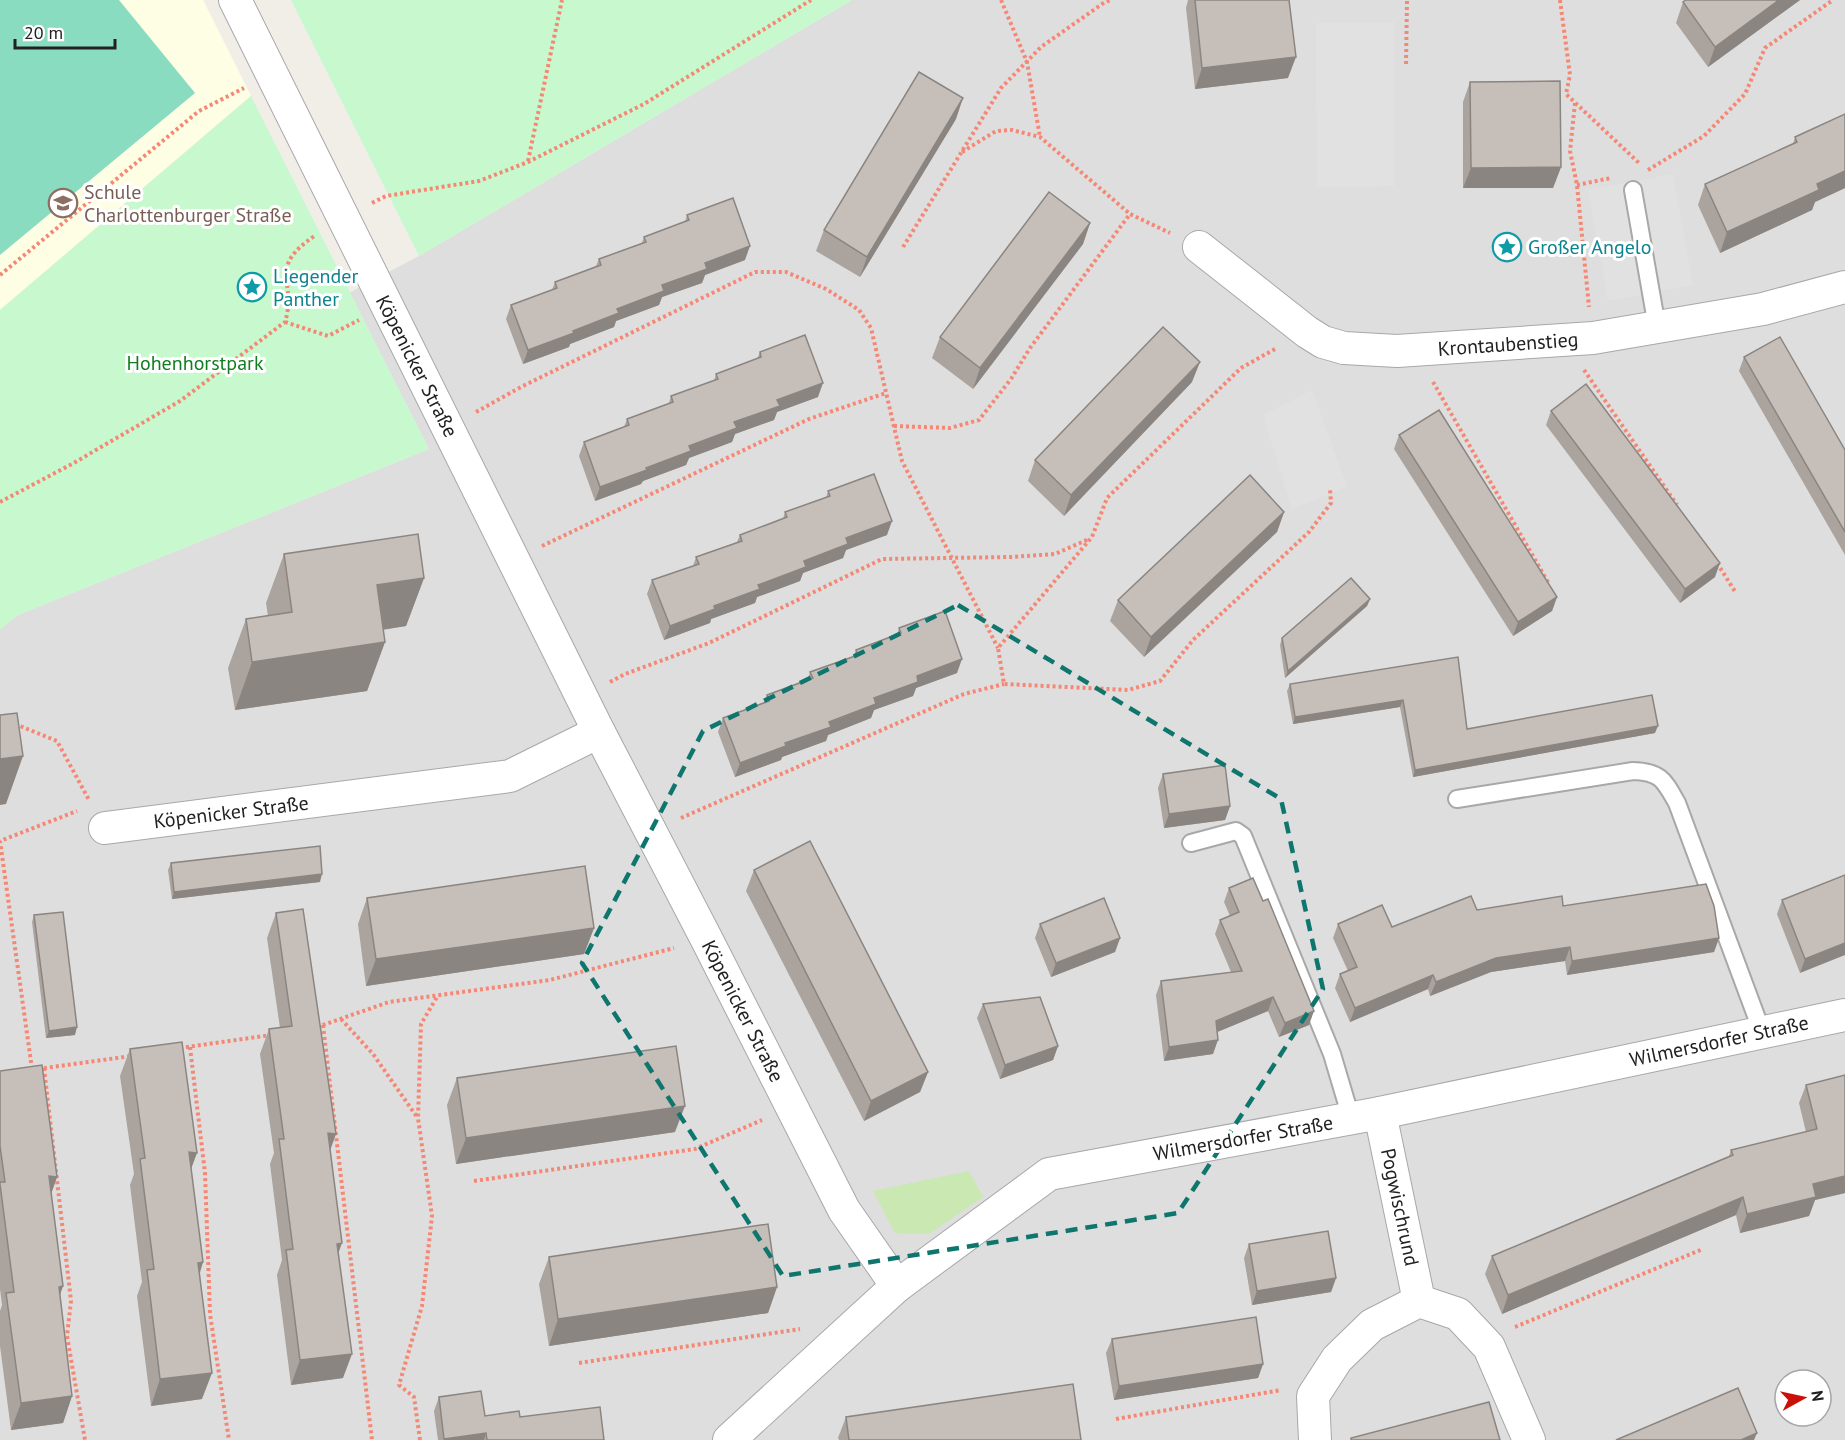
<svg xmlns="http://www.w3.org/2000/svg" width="1845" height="1440" viewBox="0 0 1845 1440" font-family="'PT Sans',sans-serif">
  <rect width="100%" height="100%" fill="#f1eee8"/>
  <path fill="#dfdede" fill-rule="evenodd" d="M852,0H1845V1440H0V629L18,615L429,449L349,293L419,256ZM1785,1380H1821V1416H1785Z"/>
  <path fill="#fdfee4" d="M0,0H203L251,96L0,310Z"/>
  <path fill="#cae8b1" d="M969,1171L983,1197L929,1234L895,1233L873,1191Z"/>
  <g fill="#c8f8ce">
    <path d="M291,0H852L419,256Z"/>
    <path d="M251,96L429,449L18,615L0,629V310Z"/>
  </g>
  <path fill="#8adcc0" d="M0,0H119L195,93L0,255Z"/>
  <g fill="#e1e1e1">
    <path d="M1394,22V186L1317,187L1316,23Z"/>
    <path d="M1673,174L1693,285L1608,301L1588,190Z"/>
    <path d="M1312,390L1347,487L1292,509L1263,415Z"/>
  </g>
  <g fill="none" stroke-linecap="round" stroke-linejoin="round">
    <g stroke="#a8a8a8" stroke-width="20">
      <g id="service">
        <path d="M1633,190L1657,327"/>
        <path d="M1457,799L1633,771C1661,772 1664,780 1677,803L1762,1032"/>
        <path d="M1191,843L1236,831L1243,836L1332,1054L1351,1118"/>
      </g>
    </g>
    <g stroke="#a8a8a8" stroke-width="34">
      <g id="minor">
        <path d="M235,0L599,732L707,940L844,1210L897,1286"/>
        <path d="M1199,247L1307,332L1323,342L1344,348L1397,351L1593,338L1763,309L1845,287"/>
        <path d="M105,828L510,776L599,732"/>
        <path d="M1380,1113L1419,1301"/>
        <path d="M729,1440L897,1286L1049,1174L1380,1113L1845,1015"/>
        <path d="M1315,1440L1313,1396L1337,1359L1372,1325L1419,1301L1458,1314L1489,1347L1529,1440"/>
      </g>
    </g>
    <g stroke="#f58875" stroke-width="4" stroke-dasharray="3 3" stroke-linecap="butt">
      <path d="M1001,0L1027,62L1040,137"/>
      <path d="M1560,0L1570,75L1566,94L1640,164"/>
      <path d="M1406,64L1407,0"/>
      <path d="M1575,103L1570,151L1577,185L1589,307"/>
      <path d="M962,152L996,131L1012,130L1040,137L1130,214"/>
      <path d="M528,161L562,0"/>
      <path d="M1648,170L1704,136L1745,94L1765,48L1833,0"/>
      <path d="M1577,185L1611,178"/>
      <path d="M372,203L386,196L479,181L528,162L644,104L811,0"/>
      <path d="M903,247L1001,88L1041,47L1105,2L1111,0"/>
      <path d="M0,275L199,111L244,88"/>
      <path d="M285,322L328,336L359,320"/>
      <path d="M1275,349L1241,368L1107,498L1092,537L998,648L1004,684L1128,690L1160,681L1193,640L1309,532L1331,503L1330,488"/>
      <path d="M1584,370L1677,505"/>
      <path d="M1433,382L1549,584"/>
      <path d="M476,412L521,387L755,272H786L826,289L859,310L871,328L902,461L998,648"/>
      <path d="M894,426L950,428L979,420L1011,379L1030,348L1130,214L1170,233"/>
      <path d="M0,502L72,464L180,401L285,322C298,280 265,269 316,235"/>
      <path d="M542,546L809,419L886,393"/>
      <path d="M1717,563L1736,593"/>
      <path d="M610,682L625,674L709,643L882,559L1011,557L1055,554L1089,539"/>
      <path d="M15,724L57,741L89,800"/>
      <path d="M681,818L964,694L1004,684"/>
      <path d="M341,1019L373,1054L417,1117"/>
      <path d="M323,1025L372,1440"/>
      <path d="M317,1027L389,1002L550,980L674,948"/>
      <path d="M190,1047L205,1173L210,1314L229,1440"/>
      <path d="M180,1048L271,1035"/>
      <path d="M44,1068L71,1301L67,1336L85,1440"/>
      <path d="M32,1069L0,841L77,811"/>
      <path d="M38,1069L131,1056"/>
      <path d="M474,1181L695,1149L762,1120"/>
      <path d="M1515,1327L1703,1249"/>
      <path d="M579,1363L800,1329"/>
      <path d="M1116,1419L1281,1390"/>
      <path d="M420,1440L414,1397L399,1385L422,1306L432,1216L418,1118L421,1024L437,997"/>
    </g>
    <use href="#service" stroke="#fff" stroke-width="16"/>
    <use href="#minor" stroke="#fff" stroke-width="32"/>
  </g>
  <g fill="#aaa39e">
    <path d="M1188,0H1289L1288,78L1195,89L1186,8Z"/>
    <path d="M1686,0H1800L1708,67L1676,23L1683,2Z"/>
    <path d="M1470,82L1561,167L1553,188H1463V102Z"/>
    <path d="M1845,114V188L1815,202L1812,210L1720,253L1698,205L1705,184L1793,144L1795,137Z"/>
    <path d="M956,119L860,277L816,251L824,230Z"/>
    <path d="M687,215L745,260L705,275L702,283L662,297L659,305L616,321L614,327L570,344L569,347L523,364L506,319L511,305L552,290L555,282L596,266L599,259L642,243L644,237L685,222Z"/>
    <path d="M1090,223L1083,244L973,389L932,358L940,337Z"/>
    <path d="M760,352L818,397L777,412L774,420L735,434L732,442L689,458L686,465L643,481L641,484L595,501L579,456L584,442L624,427L627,419L669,403L671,396L714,381L716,374L757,359Z"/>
    <path d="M1744,357L1845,450V555L1739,371Z"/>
    <path d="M1192,382L1064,516L1028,481L1035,460Z"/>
    <path d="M1551,411L1715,577L1680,603L1546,425Z"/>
    <path d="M1399,435L1557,597L1552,611L1513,636L1394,449Z"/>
    <path d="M828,491L887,535L846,550L843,558L803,573L800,581L757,597L755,603L711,619L710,623L664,640L647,594L652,580L693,566L696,557L737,542L740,535L783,519L785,512L826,498Z"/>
    <path d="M1284,512L1277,532L1144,657L1110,621L1118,600Z"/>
    <path d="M284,554L424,578L406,626L383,630L385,642L367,691L235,710L228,668L246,619L268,616L266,603Z"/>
    <path d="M1370,599L1367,606L1285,678L1280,645L1282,638Z"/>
    <path d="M899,628L957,673L916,688L913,696L874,710L871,718L828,735L826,741L782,757L781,760L735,777L718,732L723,718L764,703L767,695L808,679L810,672L853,657L856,650L897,635Z"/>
    <path d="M1458,657L1467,729L1655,733L1413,777L1400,707L1293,724L1287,691L1290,684Z"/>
    <path d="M1163,774L1230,806L1225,820L1164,828L1158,788Z"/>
    <path d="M171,863L320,882L172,899L168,870Z"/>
    <path d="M754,870L928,1072L920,1092L864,1121L746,891Z"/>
    <path d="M1845,875L1800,973L1777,914L1782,900Z"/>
    <path d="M1229,888L1309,1025L1279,1037L1268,1011L1217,1032L1213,1054L1164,1061L1156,995L1161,981L1231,972L1215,934L1220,920L1230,916L1224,902Z"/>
    <path d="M367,898L594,928L584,954L366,986L358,924Z"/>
    <path d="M1563,906L1719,938L1714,952L1567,975L1565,961L1491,972L1430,996L1428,989L1350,1022L1335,988L1340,974L1348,971L1333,938L1338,924L1392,927L1477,910Z"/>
    <path d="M276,913L330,1150L339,1253L343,1378L291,1385L277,1275L282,1260L270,1164L274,1153L260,1054L269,1029L280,1028L267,938Z"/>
    <path d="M34,915L75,1035L46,1038L32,922Z"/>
    <path d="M1040,924L1120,938L1115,952L1051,977L1035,938Z"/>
    <path d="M983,1004L1058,1046L1053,1060L1000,1079L977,1018Z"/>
    <path d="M130,1049L191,1169L203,1262L200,1273L202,1399L151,1406L137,1296L142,1282L130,1185L134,1174L120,1076Z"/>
    <path d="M0,1071L57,1177L51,1193L63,1286L60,1295L72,1396L63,1423L11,1430L0,1346V1311L2,1305L0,1289Z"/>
    <path d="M1845,1075V1193L1815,1200L1809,1216L1740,1233L1736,1215L1502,1314L1485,1274L1492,1256L1729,1156L1731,1150L1806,1132L1799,1103L1806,1085Z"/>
    <path d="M457,1078L675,1132L456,1164L447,1105Z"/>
    <path d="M1249,1244L1336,1278L1331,1292L1252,1305L1244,1258Z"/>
    <path d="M549,1257L777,1287L768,1313L549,1346L539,1284Z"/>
    <path d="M1112,1339L1263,1364L1258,1378L1114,1400L1106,1353Z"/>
    <path d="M439,1397L485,1416L520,1417L604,1440H438L434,1411Z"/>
    <path d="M846,1417L1081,1440H839L838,1438Z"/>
  </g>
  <g fill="#8b8581">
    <path d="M1779,0H1800L1708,67L1715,47Z"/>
    <path d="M1296,57L1288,78L1195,89L1202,68Z"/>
    <path d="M963,98L956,119L860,277L867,257Z"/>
    <path d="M1561,167L1553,188H1463L1471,168Z"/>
    <path d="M1845,171V188L1815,202L1812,210L1720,253L1727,232L1817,184Z"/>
    <path d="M1090,223L1083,244L973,389L980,368Z"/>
    <path d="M750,246L745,260L705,275L702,283L662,297L659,305L616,321L614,327L570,344L569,347L523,364L528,350L573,331L617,309L705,263Z"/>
    <path d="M1200,362L1192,382L1064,516L1071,495Z"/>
    <path d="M823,383L818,397L777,412L774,420L735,434L732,442L689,458L686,465L643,481L641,484L595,501L600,487L646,468L689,446L777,400Z"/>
    <path d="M1284,512L1277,532L1144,657L1151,637Z"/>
    <path d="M892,521L887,535L846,550L843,558L803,573L800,581L757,597L755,603L711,619L710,623L664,640L670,626L758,585L846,538Z"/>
    <path d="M1720,563L1715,577L1680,603L1685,589Z"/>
    <path d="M424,578L406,626L359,633L377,585Z"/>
    <path d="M1557,597L1552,611L1513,636L1518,622Z"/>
    <path d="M1370,599L1367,606L1285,678L1288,671Z"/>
    <path d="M385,642L367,691L235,710L252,662Z"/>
    <path d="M962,659L957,673L916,688L913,696L874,710L871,718L828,735L826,741L782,757L781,760L735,777L740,763L785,743L829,722L917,676Z"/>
    <path d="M1403,700L1400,707L1293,724L1295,717Z"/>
    <path d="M1658,726L1655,733L1413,777L1415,770Z"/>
    <path d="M23,756L6,804L0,805V759Z"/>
    <path d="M1230,806L1225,820L1164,828L1169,814Z"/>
    <path d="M322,874L320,882L172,899L174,892Z"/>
    <path d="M594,928L584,954L366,986L376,959Z"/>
    <path d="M1120,938L1115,952L1051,977L1056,963Z"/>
    <path d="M1719,938L1714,952L1567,975L1572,961Z"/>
    <path d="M1845,943V955L1800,973L1805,959Z"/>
    <path d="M1570,947L1565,961L1491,972L1430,996L1436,982L1496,958Z"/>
    <path d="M1433,975L1428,989L1350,1022L1355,1008Z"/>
    <path d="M1273,997L1268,1011L1210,1035L1216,1021Z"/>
    <path d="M1314,1011L1309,1025L1279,1037L1285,1023Z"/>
    <path d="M77,1027L75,1035L46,1038L49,1031Z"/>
    <path d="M1218,1040L1213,1054L1164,1061L1169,1047Z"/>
    <path d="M1058,1046L1053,1060L1000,1079L1005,1065Z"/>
    <path d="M928,1072L920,1092L864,1121L871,1101Z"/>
    <path d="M685,1106L675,1132L456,1164L466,1138Z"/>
    <path d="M328,1133L336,1134L327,1159Z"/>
    <path d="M189,1152L197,1153L187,1180Z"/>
    <path d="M49,1176L57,1177L48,1203Z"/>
    <path d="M1845,1176V1193L1815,1200L1809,1216L1740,1233L1747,1214L1813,1184Z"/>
    <path d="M1743,1197L1736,1215L1502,1314L1508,1295Z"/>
    <path d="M342,1243L333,1268L337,1244Z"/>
    <path d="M203,1262L194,1289L198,1263Z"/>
    <path d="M1336,1278L1331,1292L1252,1305L1257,1291Z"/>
    <path d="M63,1286L53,1313L59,1287Z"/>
    <path d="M777,1287L768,1313L549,1346L558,1319Z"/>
    <path d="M352,1354L343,1378L291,1385L300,1360Z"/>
    <path d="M1263,1364L1258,1378L1114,1400L1119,1386Z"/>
    <path d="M212,1373L202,1399L151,1406L160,1379Z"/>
    <path d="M72,1396L63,1423L11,1430L21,1403Z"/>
    <path d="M486,1433L484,1440H444V1439Z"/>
    <path d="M1757,1433L1754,1440H1741Z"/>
  </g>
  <g fill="#c6beb8" stroke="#8b8581" stroke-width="1.5">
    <path d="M1195,0H1289L1296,57L1202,68Z"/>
    <path d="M1686,0H1779L1715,47L1683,2Z"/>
    <path d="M919,72L963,98L867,257L824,230Z"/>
    <path d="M1560,81L1561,167L1471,168L1470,82Z"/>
    <path d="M1845,114V171L1817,184L1819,190L1727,232L1705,184L1797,142L1795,137Z"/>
    <path d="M1049,192L1090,223L980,368L940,337Z"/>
    <path d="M733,198L750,246L705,263L707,269L662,285L664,291L617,309L619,313L573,331L574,333L528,350L511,305L557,288L555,282L601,265L599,259L646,242L644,237L689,220L687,215Z"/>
    <path d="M1163,327L1200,362L1071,495L1035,460Z"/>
    <path d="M805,335L823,383L777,400L780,406L734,422L737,428L689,446L691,451L646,468L647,470L600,487L584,442L629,425L627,419L673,402L671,396L718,379L716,374L761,357L760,352Z"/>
    <path d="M1780,337L1845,450V532L1744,357Z"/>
    <path d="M1586,384L1720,563L1685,589L1551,411Z"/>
    <path d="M1439,410L1557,597L1518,622L1399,435Z"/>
    <path d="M874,474L892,521L846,538L848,544L804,561L806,567L758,585L760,589L714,606L715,609L670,626L652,580L699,564L696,557L742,541L740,535L787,517L785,512L830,496L828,491Z"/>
    <path d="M1250,475L1284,512L1151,637L1118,600Z"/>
    <path d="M418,534L424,578L377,585L385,642L252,662L246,619L292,612L284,554Z"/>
    <path d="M1351,578L1370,599L1288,671L1282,638Z"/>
    <path d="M945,611L962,659L917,676L918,682L874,698L876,704L829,722L831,727L785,743L786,746L740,763L723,718L769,701L767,695L813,678L810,672L858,655L856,650L901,633L899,628Z"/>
    <path d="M1458,657L1467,729L1652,695L1658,726L1415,770L1403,700L1295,717L1290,684Z"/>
    <path d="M17,713L23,756L0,759V715Z"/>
    <path d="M1225,765L1230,806L1169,814L1163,774Z"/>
    <path d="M810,841L928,1072L871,1101L754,870Z"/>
    <path d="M320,846L322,874L174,892L171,863Z"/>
    <path d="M585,866L594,928L376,959L367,898Z"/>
    <path d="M1845,875V943L1805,959L1782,900Z"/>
    <path d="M1253,878L1263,901L1268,899L1314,1011L1285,1023L1273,997L1216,1021L1218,1040L1169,1047L1161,981L1242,971L1220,920L1239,912L1229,888Z"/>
    <path d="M1706,884L1714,906L1719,938L1572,961L1570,947L1496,958L1436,982L1433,975L1355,1008L1340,974L1357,967L1338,924L1382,905L1392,927L1471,896L1477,910L1562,896L1563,906Z"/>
    <path d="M1104,898L1120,938L1056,963L1040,924Z"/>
    <path d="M303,909L336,1134L328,1133L342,1243L337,1244L352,1354L300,1360L286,1250L293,1249L279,1139H284L269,1029L292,1026L276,913Z"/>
    <path d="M63,912L77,1027L49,1031L34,915Z"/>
    <path d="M1040,997L1058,1046L1005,1065L983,1004Z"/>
    <path d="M182,1042L197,1153L189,1152L203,1262L198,1263L212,1373L160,1379L147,1270L154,1269L140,1159L145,1158L130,1049Z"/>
    <path d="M676,1046L685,1106L466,1138L457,1078Z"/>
    <path d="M42,1065L57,1177L49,1176L63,1286L59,1287L72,1396L21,1403L6,1293L14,1292L0,1184V1182H5L0,1146V1071Z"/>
    <path d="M1845,1075V1176L1813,1184L1816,1197L1747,1214L1743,1197L1508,1295L1492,1256L1733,1155L1731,1150L1817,1129L1806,1085Z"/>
    <path d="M768,1224L777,1287L558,1319L549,1257Z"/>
    <path d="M1328,1231L1336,1278L1257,1291L1249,1244Z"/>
    <path d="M1256,1317L1263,1364L1119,1386L1112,1339Z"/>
    <path d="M1073,1384L1081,1440H849L846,1417Z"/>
    <path d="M1738,1388L1757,1433L1741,1440H1616Z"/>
    <path d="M481,1391L485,1416L519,1411L520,1417L600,1407L604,1440H487L486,1433L444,1439L439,1397Z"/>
    <path d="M1489,1402L1500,1440H1351V1438Z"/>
  </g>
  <path fill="none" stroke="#0f766e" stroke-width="4.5" stroke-dasharray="12 8" stroke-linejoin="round" d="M958,605L1281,799L1323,989L1178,1213L783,1276L582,963L703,731Z"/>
  <defs>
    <g id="school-ring" transform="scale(1.5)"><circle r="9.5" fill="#fff" stroke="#8d6e63" stroke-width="1.5"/><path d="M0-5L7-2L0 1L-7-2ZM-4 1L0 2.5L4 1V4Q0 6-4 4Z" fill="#8d6e63"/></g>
    <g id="sight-ring" transform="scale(1.5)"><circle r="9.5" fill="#fff" stroke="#0f9aa8" stroke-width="1.5"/><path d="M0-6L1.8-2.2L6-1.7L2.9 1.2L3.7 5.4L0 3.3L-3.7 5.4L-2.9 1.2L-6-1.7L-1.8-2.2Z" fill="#0f9aa8"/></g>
  </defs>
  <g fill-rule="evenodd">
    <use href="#school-ring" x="63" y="203"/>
    <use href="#sight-ring" x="1507" y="247"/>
    <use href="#sight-ring" x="252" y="287"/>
  </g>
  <g text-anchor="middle" stroke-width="6" stroke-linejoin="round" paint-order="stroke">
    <g font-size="20" fill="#785e54" stroke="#fff" text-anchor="start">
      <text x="84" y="199">Schule<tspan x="84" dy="23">Charlottenburger Straße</tspan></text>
    </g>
    <g font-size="20" fill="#0d838f" stroke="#fff" text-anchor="start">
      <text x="1528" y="254">Großer Angelo</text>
      <text x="273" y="283">Liegender<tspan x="273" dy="23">Panther</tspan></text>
    </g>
    <g font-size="20" fill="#212121" stroke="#fff">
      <text transform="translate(1508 344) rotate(-4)" y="7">Krontaubenstieg</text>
      <text transform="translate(417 366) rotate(63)" y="7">Köpenicker Straße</text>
      <text transform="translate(231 812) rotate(-7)" y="7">Köpenicker Straße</text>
      <text transform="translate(743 1011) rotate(63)" y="7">Köpenicker Straße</text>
      <text transform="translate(1719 1041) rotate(-12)" y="7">Wilmersdorfer Straße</text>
      <text transform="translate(1243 1138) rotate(-10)" y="7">Wilmersdorfer Straße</text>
      <text transform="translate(1400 1207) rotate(78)" y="7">Pogwischrund</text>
    </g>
    <g font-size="20" fill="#107e1e" stroke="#fff">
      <text x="195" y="370">Hohenhorstpark</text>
    </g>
  </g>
  <g transform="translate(1803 1398) rotate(82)"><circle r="28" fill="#ffffff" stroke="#a6a6a6" stroke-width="1.5"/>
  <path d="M0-4.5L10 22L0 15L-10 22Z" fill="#cb1008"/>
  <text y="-9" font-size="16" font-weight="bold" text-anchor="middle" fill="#212121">N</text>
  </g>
  <path d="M15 39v9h100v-9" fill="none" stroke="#212121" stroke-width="3"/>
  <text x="24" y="39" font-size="18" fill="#212121" stroke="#ffffff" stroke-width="4.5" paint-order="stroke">20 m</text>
</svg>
